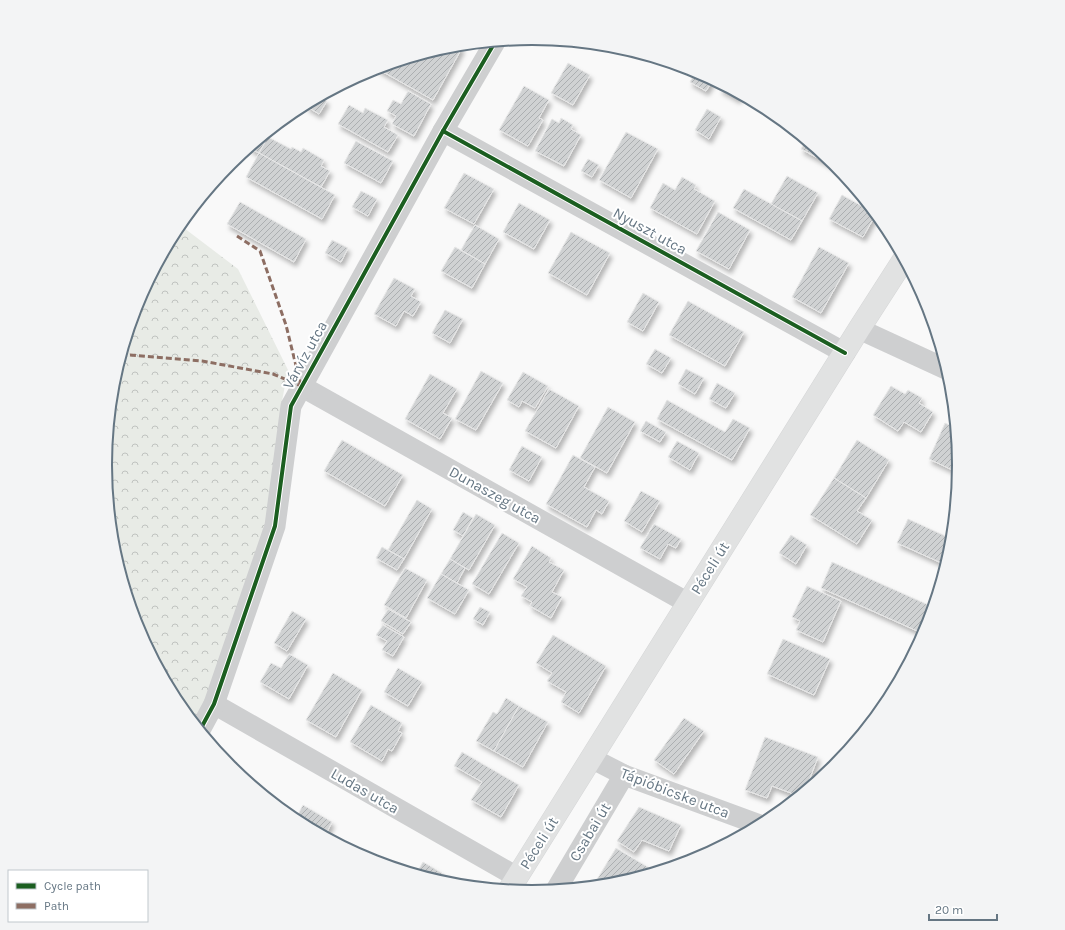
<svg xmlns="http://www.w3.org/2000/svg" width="1065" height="930" viewBox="0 0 1065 930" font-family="Karla,sans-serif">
  <defs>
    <pattern id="park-crowns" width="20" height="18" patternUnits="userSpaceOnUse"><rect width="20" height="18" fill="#e8ebe6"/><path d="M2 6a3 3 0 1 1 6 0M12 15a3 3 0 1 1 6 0" fill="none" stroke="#c0c3c0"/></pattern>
    <pattern id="building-hatch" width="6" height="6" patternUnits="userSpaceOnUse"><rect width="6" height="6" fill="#d0d2d3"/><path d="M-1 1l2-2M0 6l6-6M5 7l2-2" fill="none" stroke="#acafb1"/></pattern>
    <filter id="shadow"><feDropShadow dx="2.5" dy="4.5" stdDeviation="2" flood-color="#0004"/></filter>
  </defs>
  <rect width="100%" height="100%" fill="#f9f9f9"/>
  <path fill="url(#park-crowns)" d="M183,221L184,228L238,269L288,370L282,401L267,524L209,695L195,723L177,702L138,628L114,548L106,465L114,381L138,301L178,228Z"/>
  <g fill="url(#building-hatch)" stroke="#e8e8e8" filter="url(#shadow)">
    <path d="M458,45L462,48L433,100L376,68L449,46Z"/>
    <path d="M568,63L590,75L573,105L551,93Z"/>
    <path d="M696,71L713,80L706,91L690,82Z"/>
    <path d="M722,85L741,94L738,99L720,89Z"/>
    <path d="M524,86L549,100L539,118L543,120L528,146L499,130Z"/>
    <path d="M408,91L431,104L414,136L392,124L396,116L387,111L393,100L401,104Z"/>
    <path d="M320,97L327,101L319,114L306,106L308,103Z"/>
    <path d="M349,105L363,113L365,108L388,120L384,127L398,135L388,152L338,124Z"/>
    <path d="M707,109L721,117L709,139L695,130Z"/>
    <path d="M561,118L573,125L571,129L581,135L564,166L535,151L552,119L559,123Z"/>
    <path d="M626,132L658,149L631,198L599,180Z"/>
    <path d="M265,135L268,137L259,153L249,148Z"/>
    <path d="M268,137L291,149L292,147L301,152L303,148L324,160L321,166L330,171L321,187L259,153Z"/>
    <path d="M806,140L818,150L814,156L801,149Z"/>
    <path d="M356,141L393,161L381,183L344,163Z"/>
    <path d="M818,150L835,163V164L834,167L814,156Z"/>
    <path d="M259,153L335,195L322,219L246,177Z"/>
    <path d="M588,159L599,165L592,177L581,171Z"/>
    <path d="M464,173L494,189L474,224L444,208Z"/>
    <path d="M787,176L818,193L802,221L771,204Z"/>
    <path d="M682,177L696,185L694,189L715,201L697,234L650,208L663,183L675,190Z"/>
    <path d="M744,189L802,221L791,240L733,208Z"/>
    <path d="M361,191L377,199L368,216L352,207Z"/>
    <path d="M842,195L876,214L863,237L829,219Z"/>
    <path d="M240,202L306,239L294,262L227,224Z"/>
    <path d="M519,203L550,220L534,249L503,232Z"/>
    <path d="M718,212L750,230L729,269L696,251Z"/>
    <path d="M475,225L499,239L485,264L461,250Z"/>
    <path d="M571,232L610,253L587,295L548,273Z"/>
    <path d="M332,240L348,248L341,262L325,253Z"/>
    <path d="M455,247L485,264L472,288L441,271Z"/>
    <path d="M819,247L849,263L821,313L792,297Z"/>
    <path d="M394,278L415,289L411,296L421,302L413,316L404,311L396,326L374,314Z"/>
    <path d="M643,293L659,302L643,331L627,322Z"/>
    <path d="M688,301L744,332L725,366L669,335Z"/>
    <path d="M445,310L463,319L450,343L432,333Z"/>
    <path d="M655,349L671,358L662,373L646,364Z"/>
    <path d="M686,369L704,378L695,394L678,384Z"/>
    <path d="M481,371L503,383L476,430L455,419Z"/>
    <path d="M523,372L548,386L535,408L522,401L519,407L507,400Z"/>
    <path d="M430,374L457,389L443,413L452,418L440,439L405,419Z"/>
    <path d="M717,383L735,393L726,408L709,399Z"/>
    <path d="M891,386L905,394L908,390L922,398L919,403L933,412L921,432L904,422L898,431L873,415Z"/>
    <path d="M549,389L579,406L556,448L525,431Z"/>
    <path d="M667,400L725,432L733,419L750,428L732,460L657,419Z"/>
    <path d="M608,407L635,422L607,473L580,458Z"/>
    <path d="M646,421L666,432L660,442L640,431Z"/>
    <path d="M945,423L956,428L959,465V473L929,459Z"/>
    <path d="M342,440L403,475L385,506L324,471Z"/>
    <path d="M857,440L889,460L866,498L834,478Z"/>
    <path d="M677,441L699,453L690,470L668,457Z"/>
    <path d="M522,446L542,457L529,481L509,470Z"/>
    <path d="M573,455L595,467L584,487L609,501L602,514L596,510L587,527L546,504Z"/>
    <path d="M834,478L866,498L857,511L872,520L857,544L810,515Z"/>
    <path d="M641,491L660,501L642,532L624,521Z"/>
    <path d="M417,500L432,509L404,559L388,550Z"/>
    <path d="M463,512L473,518L463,536L453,530Z"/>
    <path d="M476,514L495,525L469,570L450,559Z"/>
    <path d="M908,519L952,539L951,549L946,565L897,543Z"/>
    <path d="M654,524L681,539L676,548L668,544L660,559L640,548Z"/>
    <path d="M502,533L519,543L489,594L472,584Z"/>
    <path d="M791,535L807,545L796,564L779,553Z"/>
    <path d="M532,546L551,558L549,562L564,570L552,592L562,597L551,618L530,606L532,602L521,596L527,587L513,579Z"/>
    <path d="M382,547L404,559L397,570L376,558Z"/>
    <path d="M450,559L465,568L457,583L441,574Z"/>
    <path d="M832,562L933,607L924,634L821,588Z"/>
    <path d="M405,568L427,580L406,618L384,605Z"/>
    <path d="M441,574L469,590L455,614L427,598Z"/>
    <path d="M807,586L841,601L823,642L796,630L800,621L792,617Z"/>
    <path d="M480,607L490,612L483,625L473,619Z"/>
    <path d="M388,609L411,622L403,634L381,621Z"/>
    <path d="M292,611L306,619L287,651L274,643Z"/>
    <path d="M383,625L404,637L393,656L382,650L387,641L376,635Z"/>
    <path d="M553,635L606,666L579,713L561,702L566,692L547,681L552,673L536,663Z"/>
    <path d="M783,639L830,659L814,695L767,674Z"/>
    <path d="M289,654L308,665L289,699L260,682L271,663L281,668Z"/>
    <path d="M398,668L422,682L408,706L384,692Z"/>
    <path d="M333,673L362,690L336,737L306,720Z"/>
    <path d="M506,698L519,706L494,751L476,741L493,712L497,714Z"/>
    <path d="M371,705L402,723L398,731L402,733L392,751L388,749L382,761L350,742Z"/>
    <path d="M519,706L548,722L523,767L494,751Z"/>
    <path d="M684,718L704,731L674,774L654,760Z"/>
    <path d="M765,737L818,757L805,791L799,796L772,786L767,798L745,790Z"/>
    <path d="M462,752L519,785L501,817L471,800L482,782L454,766Z"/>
    <path d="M303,805L332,822L325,836L295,820Z"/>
    <path d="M639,807L681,825L669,851L642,840L634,852L617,841Z"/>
    <path d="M616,848L656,872L616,884L593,886Z"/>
    <path d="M423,862L459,883L458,885L449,884L416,874Z"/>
  </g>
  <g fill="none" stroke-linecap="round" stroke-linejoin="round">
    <g stroke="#d5d6d7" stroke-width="23">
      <path id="secondary" d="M509,890L859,329L904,259"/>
    </g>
    <g stroke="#cecfd0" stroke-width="21">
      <path d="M443,131L845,353"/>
      <path d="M859,329L948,370"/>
      <path d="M301,386L688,603"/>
      <path d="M214,704L517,877"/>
      <path d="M200,730L214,704L275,526L291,406L443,131L495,42"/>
      <path d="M591,758L624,775L760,825"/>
      <path d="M556,890L624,775"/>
    </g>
    <use href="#secondary" stroke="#e1e2e2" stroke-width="22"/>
    <g stroke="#8d6e63" stroke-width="3" stroke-dasharray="6 3" stroke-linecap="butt">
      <path d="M237,236L260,251L286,325L301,386"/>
      <path d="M121,356L130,355L202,361L273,374L301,386"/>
    </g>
    <g stroke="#fff" stroke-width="6">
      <g id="cycleway">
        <path d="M443,131L845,353"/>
        <path d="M200,730L214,704L275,526L291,406L443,131L495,42"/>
      </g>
    </g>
    <use href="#cycleway" stroke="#1b5e20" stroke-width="4"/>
  </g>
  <g text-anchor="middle" stroke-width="4" stroke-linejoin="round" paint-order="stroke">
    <g font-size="15" fill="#657683" stroke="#fff">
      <text transform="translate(650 231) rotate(29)" y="5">Nyuszt utca</text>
      <text transform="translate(305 355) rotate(-61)" y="5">Várvíz utca</text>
      <text transform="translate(495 495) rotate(29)" y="5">Dunaszeg utca</text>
      <text transform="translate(710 568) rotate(-58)" y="5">Péceli út</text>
      <text transform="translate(365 791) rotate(30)" y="5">Ludas utca</text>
      <text transform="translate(675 793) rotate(21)" y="5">Tápióbicske utca</text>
      <text transform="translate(590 832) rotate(-59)" y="5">Csabai út</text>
      <text transform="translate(539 843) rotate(-58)" y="5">Péceli út</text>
    </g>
  </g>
  <path d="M0 0H1065V930H0ZM112 465a420 420 0 1 1 840 0a420 420 0 1 1-840 0Z" fill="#f3f4f5" fill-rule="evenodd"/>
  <path fill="none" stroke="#657683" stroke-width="2" d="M112 465a420 420 0 1 1 840 0a420 420 0 1 1-840 0Z"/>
  <rect x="8" y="870" width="140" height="52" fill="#ffffff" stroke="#c1c8cd"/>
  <rect x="16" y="883" width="20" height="6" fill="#1b5e20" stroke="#c1c8cd"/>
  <text x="44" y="890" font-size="12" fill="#657683">Cycle path</text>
  <rect x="16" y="903" width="20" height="6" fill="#8d6e63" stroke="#c1c8cd"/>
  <text x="44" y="910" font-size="12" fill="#657683">Path</text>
  <path d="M929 914v6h68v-6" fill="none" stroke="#657683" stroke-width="2"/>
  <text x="935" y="914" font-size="12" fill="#657683" stroke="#ffffff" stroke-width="3" paint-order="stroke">20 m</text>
</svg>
